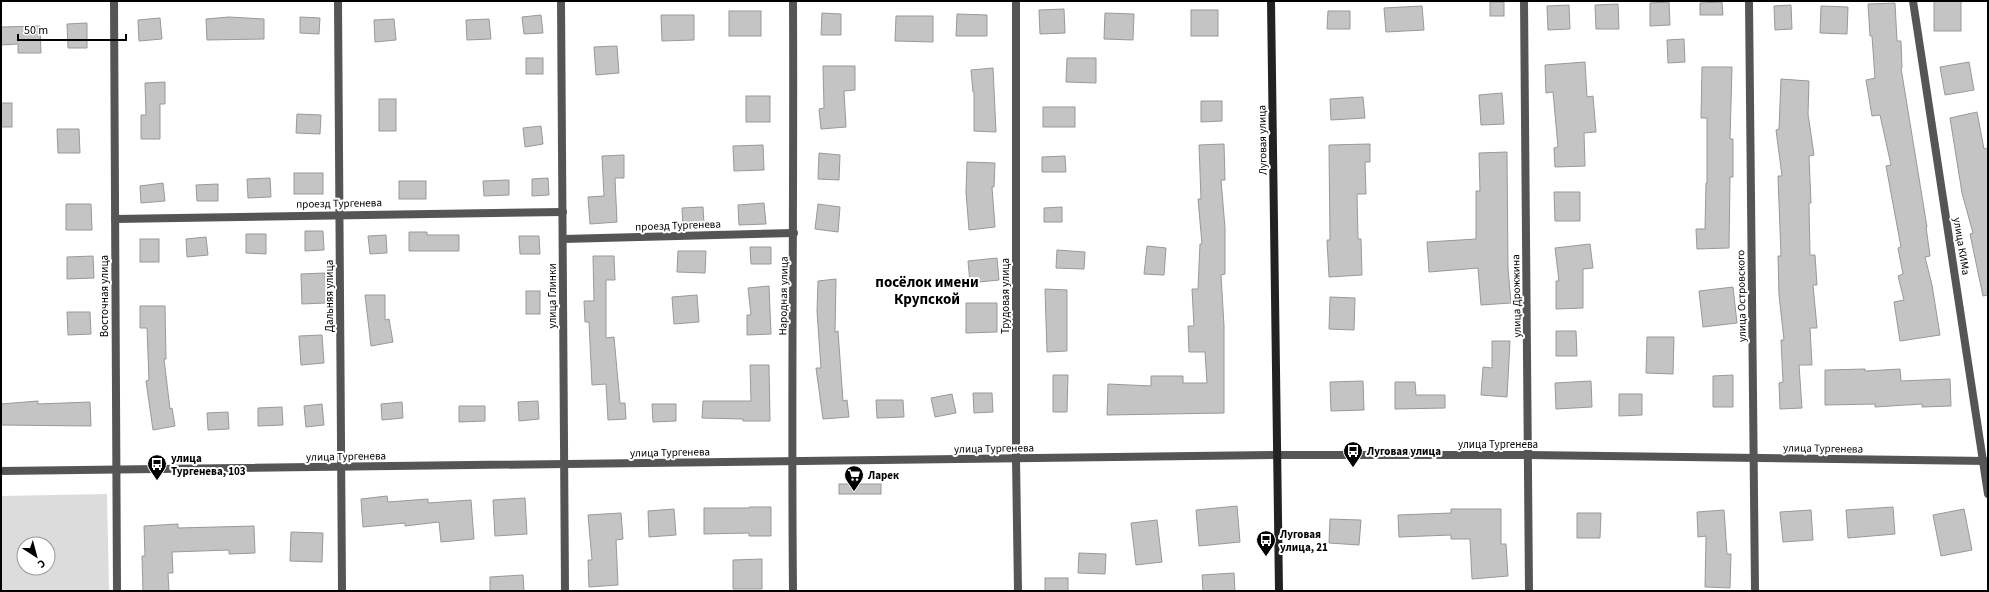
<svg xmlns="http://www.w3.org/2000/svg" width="1989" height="592" viewBox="0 0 1989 592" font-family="'Source Sans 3',sans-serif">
  <rect width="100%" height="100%" fill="#fff"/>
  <path fill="#dcdcdc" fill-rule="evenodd" d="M107,494L109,591H1V496ZM24,544H48V568H24Z"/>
  <g fill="#c4c4c4" stroke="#999">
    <rect x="1934" y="1" width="27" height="30"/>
    <rect x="1490" y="2" width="14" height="14"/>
    <path d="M1669,2L1670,25L1650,26V3Z"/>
    <path d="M1722,2L1723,15H1700V3Z"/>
    <path d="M1895,3L1897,41H1901L1902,68H1901L1927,227H1926L1930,256L1925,257L1932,285L1940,335L1900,341L1894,302L1904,300L1898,276L1903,274L1898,248L1901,247L1886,166L1891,165L1880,115L1872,116L1866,80L1875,78L1872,36H1870L1868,4Z"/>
    <path d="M1618,4L1619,29H1596L1595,5Z"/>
    <path d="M1569,5L1570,29L1548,30L1547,6Z"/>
    <path d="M1791,5L1792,29L1775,30L1774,6Z"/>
    <path d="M1422,6L1424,30L1386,32L1384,8Z"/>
    <path d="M1821,6L1848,7L1847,34L1820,33Z"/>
    <path d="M1064,9L1065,33L1040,34L1039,10Z"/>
    <rect x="1191" y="10" width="27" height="26"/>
    <rect x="729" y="11" width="32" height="25"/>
    <path d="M1328,11H1350V29H1327Z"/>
    <path d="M822,13L841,14V35H821Z"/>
    <path d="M1105,13L1134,14L1133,40L1104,39Z"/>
    <path d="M957,14L987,15V36H956Z"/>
    <path d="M541,15L543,33L524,34L522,17Z"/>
    <path d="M661,15H694V40L662,41Z"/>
    <path d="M896,16H933V42L895,41Z"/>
    <path d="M229,17L264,19V39L207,40L206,19Z"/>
    <path d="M300,17L320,18L319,34L300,33Z"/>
    <path d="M160,18L162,39L139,41L138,20Z"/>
    <path d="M394,19L396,40L375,42L374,20Z"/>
    <path d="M489,19L491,39L467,40L466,20Z"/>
    <path d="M87,23V48H68L67,24Z"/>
    <path d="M40,26L41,53H18V44L1,45V27Z"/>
    <path d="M1684,39L1685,62L1668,63L1667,40Z"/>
    <path d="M617,46L619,73L596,75L594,47Z"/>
    <rect x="526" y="58" width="17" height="16"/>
    <path d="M1067,58H1096V83L1066,82Z"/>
    <path d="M1585,62L1587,97L1593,96L1596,132L1584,133L1585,166L1555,167L1554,148L1558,147L1553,92L1546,93L1545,65Z"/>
    <path d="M1969,62L1974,90L1945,95L1940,67Z"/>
    <path d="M823,66H855V90L844,91L846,127L821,129L819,109L824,108Z"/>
    <path d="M1702,67H1732L1730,139H1733V177H1730L1729,248L1697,249L1696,229H1705L1706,183H1707V118H1701Z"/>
    <path d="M993,68L996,132L974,131V92H973L971,70Z"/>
    <path d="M1781,79L1809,81L1808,114L1814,155L1809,156L1811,203H1809L1810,255H1815L1817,285H1813L1817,328H1810L1812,365H1799L1802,408L1780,409L1779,383L1783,382L1781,340H1784L1779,295L1778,256H1781L1778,176H1782L1776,130L1779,129Z"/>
    <path d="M165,82V104H160V139H141V115H146L145,83Z"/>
    <path d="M1502,93L1504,124L1481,125L1479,95Z"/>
    <rect x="746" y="96" width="24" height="26"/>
    <path d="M1363,97L1365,118L1331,120L1330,99Z"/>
    <rect x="379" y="99" width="17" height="32"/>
    <path d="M1201,101H1222V121L1201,122Z"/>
    <rect x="1" y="103" width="11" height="24"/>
    <rect x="1043" y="107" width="32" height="20"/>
    <path d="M1977,112L1984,149L1988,148V295L1983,296L1970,234L1973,233L1962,193L1950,118Z"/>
    <path d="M297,114L321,115L320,134L296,133Z"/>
    <path d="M541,126L543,144L525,147L523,128Z"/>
    <path d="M57,129H79L80,153H58Z"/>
    <path d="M1224,144L1225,180H1221L1225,228V274L1221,275L1224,326V413L1107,415L1108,384L1151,386V376H1183V383H1207L1205,352H1189L1188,326H1194L1192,289H1198L1200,244H1202L1198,199H1201L1199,145Z"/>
    <path d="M1370,144V162H1365L1366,194H1357L1358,239H1361L1362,275L1329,277L1327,240H1330L1329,145Z"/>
    <path d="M763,145L764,170L734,171L733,146Z"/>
    <path d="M1507,152L1508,268L1511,303L1481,305L1478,268L1429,272L1427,242L1476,239V191H1480L1479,153Z"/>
    <path d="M819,153L840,155L839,180L818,179Z"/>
    <path d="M624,155V178H615L617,222L590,224L588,197L604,196L602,156Z"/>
    <path d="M1065,156L1066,172H1042V157Z"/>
    <path d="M967,162L995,163L994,187H992L995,227L969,230L966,192Z"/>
    <rect x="294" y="173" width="29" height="21"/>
    <path d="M270,178L271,197L248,198L247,179Z"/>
    <path d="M548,178L549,195L532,196V179Z"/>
    <path d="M509,180V195L484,196L483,181Z"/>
    <rect x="399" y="181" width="27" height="18"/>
    <path d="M163,183L165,201L141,203L140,186Z"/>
    <path d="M218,184V201H197L196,185Z"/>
    <path d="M1554,192H1580V221H1555Z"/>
    <path d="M764,203L766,224L739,225L738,205Z"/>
    <path d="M66,204H91L92,230H66Z"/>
    <path d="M818,204L840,207L838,232L815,229Z"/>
    <path d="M703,207L704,225L683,227L682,208Z"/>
    <path d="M1062,207V222H1044V208Z"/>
    <path d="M305,231H323L324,250L305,251Z"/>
    <path d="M409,232H427V235H459V251H409Z"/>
    <path d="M246,234H266V254L246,253Z"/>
    <path d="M386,235L387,253L370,254L368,236Z"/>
    <path d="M519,236H539L540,254H520Z"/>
    <path d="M206,237L208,255L187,257L186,239Z"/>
    <rect x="140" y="239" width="19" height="23"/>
    <path d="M1590,244L1593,268L1583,269V308L1556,309V281H1559L1555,248Z"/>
    <path d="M1147,246L1166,248L1164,275L1144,274Z"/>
    <path d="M750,247H771V264H751Z"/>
    <path d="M1057,250L1085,252L1084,269L1056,268Z"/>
    <path d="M678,251H706L705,273L677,272Z"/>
    <path d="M93,256L94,278L67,279V257Z"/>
    <path d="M593,256H614L615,280H606V338L614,337L620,403H625L626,419L608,420L606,384L592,385L589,322H585L584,301H594Z"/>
    <path d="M997,258L999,280L970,283L968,261Z"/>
    <path d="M325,273L326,303L302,304L301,274Z"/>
    <path d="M836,279L835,332L838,331L843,401L847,400L849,417L823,419L816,368H821L817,311L818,281Z"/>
    <path d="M769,286L771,334L747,335V315H751L748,288Z"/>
    <path d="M1733,287L1737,323L1703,327L1699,291Z"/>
    <path d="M1045,289L1067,290V351L1047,352Z"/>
    <rect x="526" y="291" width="14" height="23"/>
    <path d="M365,295H385V320L389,319L393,342L371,346Z"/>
    <path d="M697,295L699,322L674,324L672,297Z"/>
    <path d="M1330,297L1355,298L1354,330L1329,329Z"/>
    <path d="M966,303H997V332L966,333Z"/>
    <path d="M140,306H165L166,359H164L170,409L172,408L175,426L153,430L146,381L149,380L147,328H140Z"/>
    <path d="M67,312H90L91,334L68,335Z"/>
    <path d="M1556,331H1576L1577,356H1556Z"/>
    <path d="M322,335L324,363L301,365L299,336Z"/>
    <path d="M1647,337H1674L1673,374L1646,373Z"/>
    <path d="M1492,341H1510L1507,397L1481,395L1483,367L1492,368Z"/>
    <path d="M750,365H769L770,421H743V419L702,418L703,401H751Z"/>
    <path d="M1865,369V371L1900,369L1901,381L1950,379L1951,406L1922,407V404L1875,407V404L1825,405V370Z"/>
    <path d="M1053,375H1068L1067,412H1053Z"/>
    <path d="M1733,375V407H1713V376Z"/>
    <path d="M1363,381L1364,410L1331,411L1330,382Z"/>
    <path d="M1591,381L1592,407L1556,409L1555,383Z"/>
    <path d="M1395,382H1415L1416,395H1445V408L1395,409Z"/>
    <path d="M973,393H992L993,412L974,413Z"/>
    <path d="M952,394L956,413L935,417L931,398Z"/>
    <path d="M1619,394H1642V415L1619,416Z"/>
    <path d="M876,400H903L904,417L877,418Z"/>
    <path d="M38,401V404L90,402L91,426L1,425V404Z"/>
    <path d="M538,401L539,419L519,421L518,402Z"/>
    <path d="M402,402L403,418L382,420L381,404Z"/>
    <path d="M322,404L324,425L306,427L304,406Z"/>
    <path d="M652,404H676V421L653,422Z"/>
    <path d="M459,406H485V421L459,422Z"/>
    <path d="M282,407L283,425L258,426V408Z"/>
    <path d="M228,412L229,429L208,430L207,413Z"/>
    <rect x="839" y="484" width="42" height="10"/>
    <path d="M387,496L388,502L428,499V503L471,500L474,539L441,542L439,522L405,526V523L363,527L361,499Z"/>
    <path d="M525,498L527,534L495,536L493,500Z"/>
    <path d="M1237,506L1240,542L1199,546L1196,510Z"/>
    <path d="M749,507H771V536H749V533L704,534V508H749Z"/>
    <path d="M1893,507L1895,534L1848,538L1846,510Z"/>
    <path d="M674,509L676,535L649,537L648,511Z"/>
    <path d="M1451,509H1501V544H1506L1508,576L1472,579L1470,539H1451V535L1399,537L1398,515L1451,513Z"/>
    <path d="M1964,509L1972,550L1941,556L1933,515Z"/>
    <path d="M1724,510L1727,554H1731L1730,588L1705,587L1706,536L1698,537L1697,512Z"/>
    <path d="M1811,510L1813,540L1783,542L1780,512Z"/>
    <path d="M621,513L623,539L616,540L618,585L589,587L588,560H592L588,515Z"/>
    <path d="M1577,513H1601L1600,538H1577Z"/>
    <path d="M1330,519L1361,520L1359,545L1329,543Z"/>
    <path d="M1157,520L1162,562L1136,565L1131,523Z"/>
    <path d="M178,524V528L254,526L255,553L229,554V550L172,552L173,573H168L169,591H143L142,556H145L144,526Z"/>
    <path d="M291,532L323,533L322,562L290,561Z"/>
    <path d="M1079,553L1106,554L1105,574L1078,573Z"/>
    <path d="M762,559V589H733V560Z"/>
    <path d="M1234,573L1235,591H1203L1202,575Z"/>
    <path d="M523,575L524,591H490V577Z"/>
    <rect x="1045" y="578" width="23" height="13"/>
  </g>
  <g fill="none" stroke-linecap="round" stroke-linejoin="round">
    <g stroke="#555" stroke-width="8">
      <path d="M114,1L117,591"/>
      <path d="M338,1L342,591"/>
      <path d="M561,1L565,591"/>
      <path d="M1016,1V459L1018,591"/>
      <path d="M1524,1L1529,591"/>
      <path d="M1749,1L1755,591"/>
      <path d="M1913,1L1988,494"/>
      <path d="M115,219L563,212"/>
      <path d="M563,239L794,233"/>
      <path d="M1,471L1277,455H1528L1988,461"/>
      <path d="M793,591C791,394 794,198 793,1"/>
    </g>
    <path stroke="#222" stroke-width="8" d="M1271,1L1279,591"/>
  </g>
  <defs>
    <g id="bus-pin" transform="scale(1)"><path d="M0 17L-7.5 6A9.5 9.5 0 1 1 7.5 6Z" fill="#000" stroke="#fff"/><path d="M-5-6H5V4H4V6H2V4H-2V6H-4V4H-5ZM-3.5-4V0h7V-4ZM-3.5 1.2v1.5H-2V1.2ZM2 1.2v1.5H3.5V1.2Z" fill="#fff"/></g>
    <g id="supermarket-pin" transform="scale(1)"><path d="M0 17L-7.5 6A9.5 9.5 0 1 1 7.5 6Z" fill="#000" stroke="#fff"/><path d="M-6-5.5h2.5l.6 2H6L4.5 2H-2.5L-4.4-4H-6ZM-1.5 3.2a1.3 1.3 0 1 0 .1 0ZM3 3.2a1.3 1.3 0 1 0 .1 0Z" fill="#fff"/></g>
  </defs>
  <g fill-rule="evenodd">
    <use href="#bus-pin" x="1353" y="451"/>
    <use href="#bus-pin" x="157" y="464"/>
    <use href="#supermarket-pin" x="854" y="475"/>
    <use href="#bus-pin" x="1266" y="540"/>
  </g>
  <g text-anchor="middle" stroke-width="4" stroke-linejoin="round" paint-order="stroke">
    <g font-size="11" fill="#000" stroke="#fff">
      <text transform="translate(1262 140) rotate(-91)" y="4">Луговая улица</text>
      <text transform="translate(339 203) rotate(-1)" y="4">проезд Тургенева</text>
      <text transform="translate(678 225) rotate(-2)" y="4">проезд Тургенева</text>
      <text transform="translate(1962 246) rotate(81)" y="4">улица КИМа</text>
      <text transform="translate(104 296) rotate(-90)" y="4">Восточная улица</text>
      <text transform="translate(329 296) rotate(-90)" y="4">Дальняя улица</text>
      <text transform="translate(552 296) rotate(-90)" y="4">улица Глинки</text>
      <text transform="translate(783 296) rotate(-89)" y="4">Народная улица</text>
      <text transform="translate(1005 296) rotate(-90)" y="4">Трудовая улица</text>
      <text transform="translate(1516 296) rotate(-91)" y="4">улица Дрожжина</text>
      <text transform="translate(1741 296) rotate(-91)" y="4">улица Островского</text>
      <text x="1498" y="448">улица Тургенева</text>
      <text transform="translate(994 448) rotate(-1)" y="4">улица Тургенева</text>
      <text transform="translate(1823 448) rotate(1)" y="4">улица Тургенева</text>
      <text transform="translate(670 452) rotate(-1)" y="4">улица Тургенева</text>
      <text transform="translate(346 456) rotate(-1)" y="4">улица Тургенева</text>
    </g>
    <g font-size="11" font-weight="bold" fill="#000" stroke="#fff" text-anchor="start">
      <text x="1367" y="455">Луговая улица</text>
      <text x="171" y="462">улица<tspan x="171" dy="13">Тургенева, 103</tspan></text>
      <text x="868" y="479">Ларек</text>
      <text x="1280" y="538">Луговая<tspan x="1280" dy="13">улица, 21</tspan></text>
    </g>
    <g font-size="15" font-weight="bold" fill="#000" stroke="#fff">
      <text x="927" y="287">посёлок имени<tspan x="927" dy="17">Крупской</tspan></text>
    </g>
  </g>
  <rect width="1989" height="592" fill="none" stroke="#000000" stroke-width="4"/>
  <g transform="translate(36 556) rotate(144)"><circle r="19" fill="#ffffff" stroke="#999999"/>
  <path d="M0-3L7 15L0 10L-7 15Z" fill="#000000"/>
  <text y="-6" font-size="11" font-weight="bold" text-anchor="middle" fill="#000000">С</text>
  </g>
  <path d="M18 34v6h108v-6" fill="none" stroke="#000000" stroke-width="2"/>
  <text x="24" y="34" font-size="12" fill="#000000" stroke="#ffffff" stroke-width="3" paint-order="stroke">50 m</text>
</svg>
